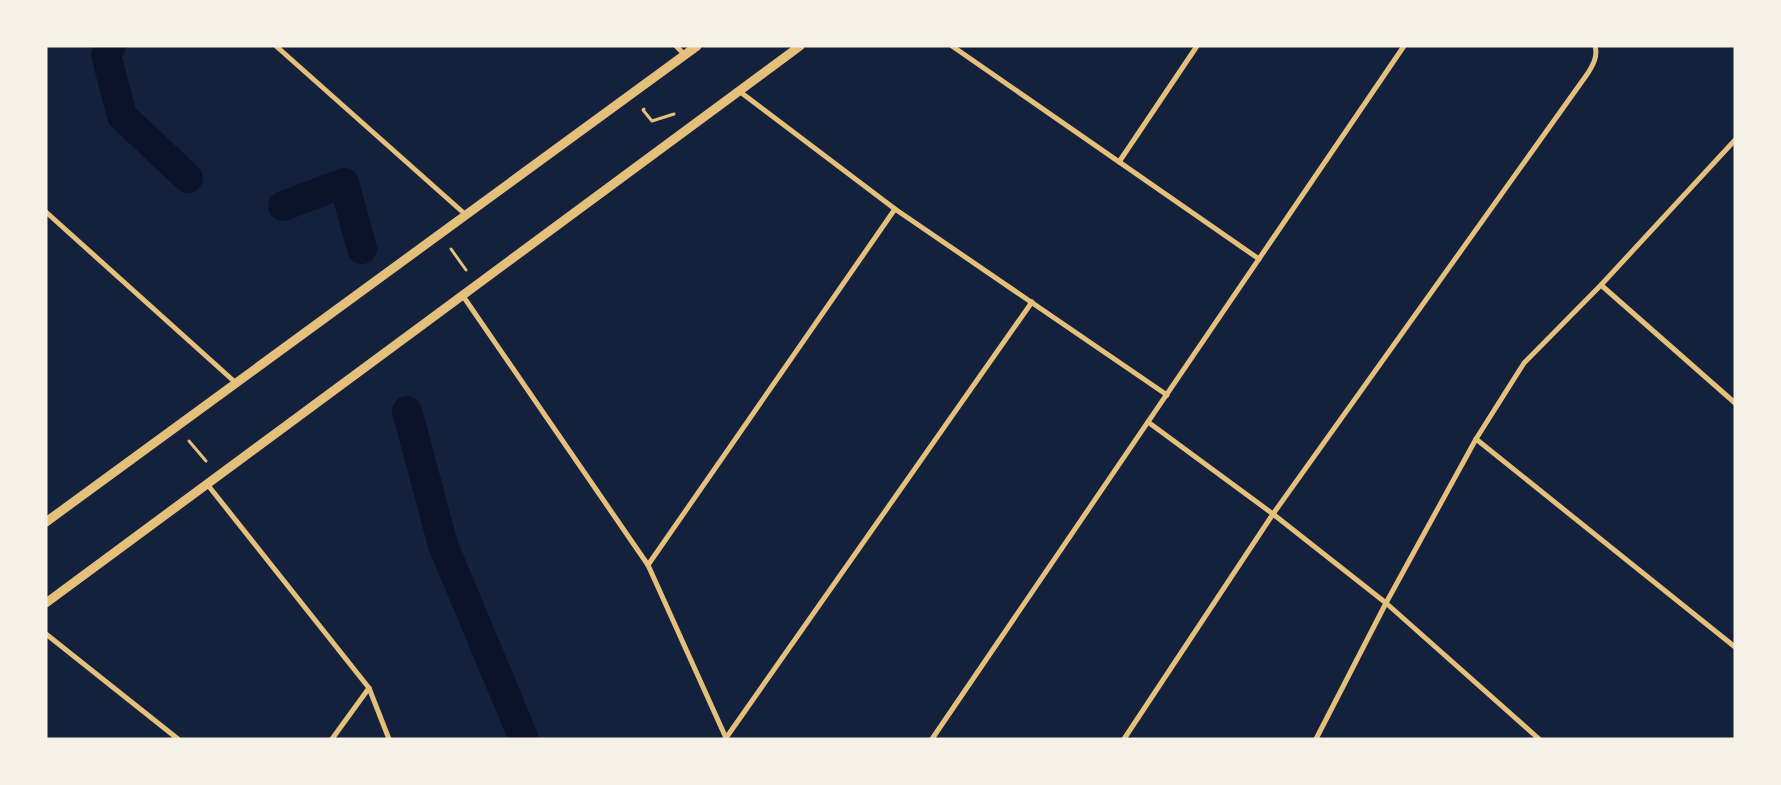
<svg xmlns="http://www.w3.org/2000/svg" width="1781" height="785" viewBox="0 0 1781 785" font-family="Cabin,sans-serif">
  <rect width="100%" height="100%" fill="#14213d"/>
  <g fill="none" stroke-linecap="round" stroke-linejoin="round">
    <g stroke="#0b132b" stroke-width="30">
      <path d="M111,46L106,55L122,116L188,178"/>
      <path d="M283,206L344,183L362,249"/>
      <path d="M407,411L443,545L524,739"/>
    </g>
    <g stroke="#e5c07b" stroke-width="3">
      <path d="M644,109L643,110L652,121L674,114"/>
      <path d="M451,249L466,270"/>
      <path d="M189,441L206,461"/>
    </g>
    <g stroke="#e5c07b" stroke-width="5">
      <path d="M276,46L466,215"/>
      <path d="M676,46L685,55"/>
      <path d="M952,46L1259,259"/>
      <path d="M739,91L895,209L1167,395"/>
      <path d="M1119,162L1197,46"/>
      <path d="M46,212L236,383"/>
      <path d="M1601,285L1735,403"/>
      <path d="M463,296L648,565L726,738"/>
      <path d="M1148,422L1273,514L1386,603L1539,739"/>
      <path d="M1476,439L1735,647"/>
      <path d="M207,484L369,688L389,739"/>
      <path d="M648,565L895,209"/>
      <path d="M46,634L178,739"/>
      <path d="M726,738L1032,302"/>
      <path d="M332,739L369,688"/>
      <path d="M932,739L1404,46"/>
      <path d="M1124,739L1273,514L1588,73C1593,65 1598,56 1595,46"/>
      <path d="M1316,739L1386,603L1476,439L1524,363L1601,285L1735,140"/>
    </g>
    <g stroke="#e5c07b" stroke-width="9">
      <path d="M46,522L697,46"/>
      <path d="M46,603L800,46"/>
    </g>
  </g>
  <rect width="1781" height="785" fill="none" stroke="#f6f1e7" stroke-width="95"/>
</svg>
